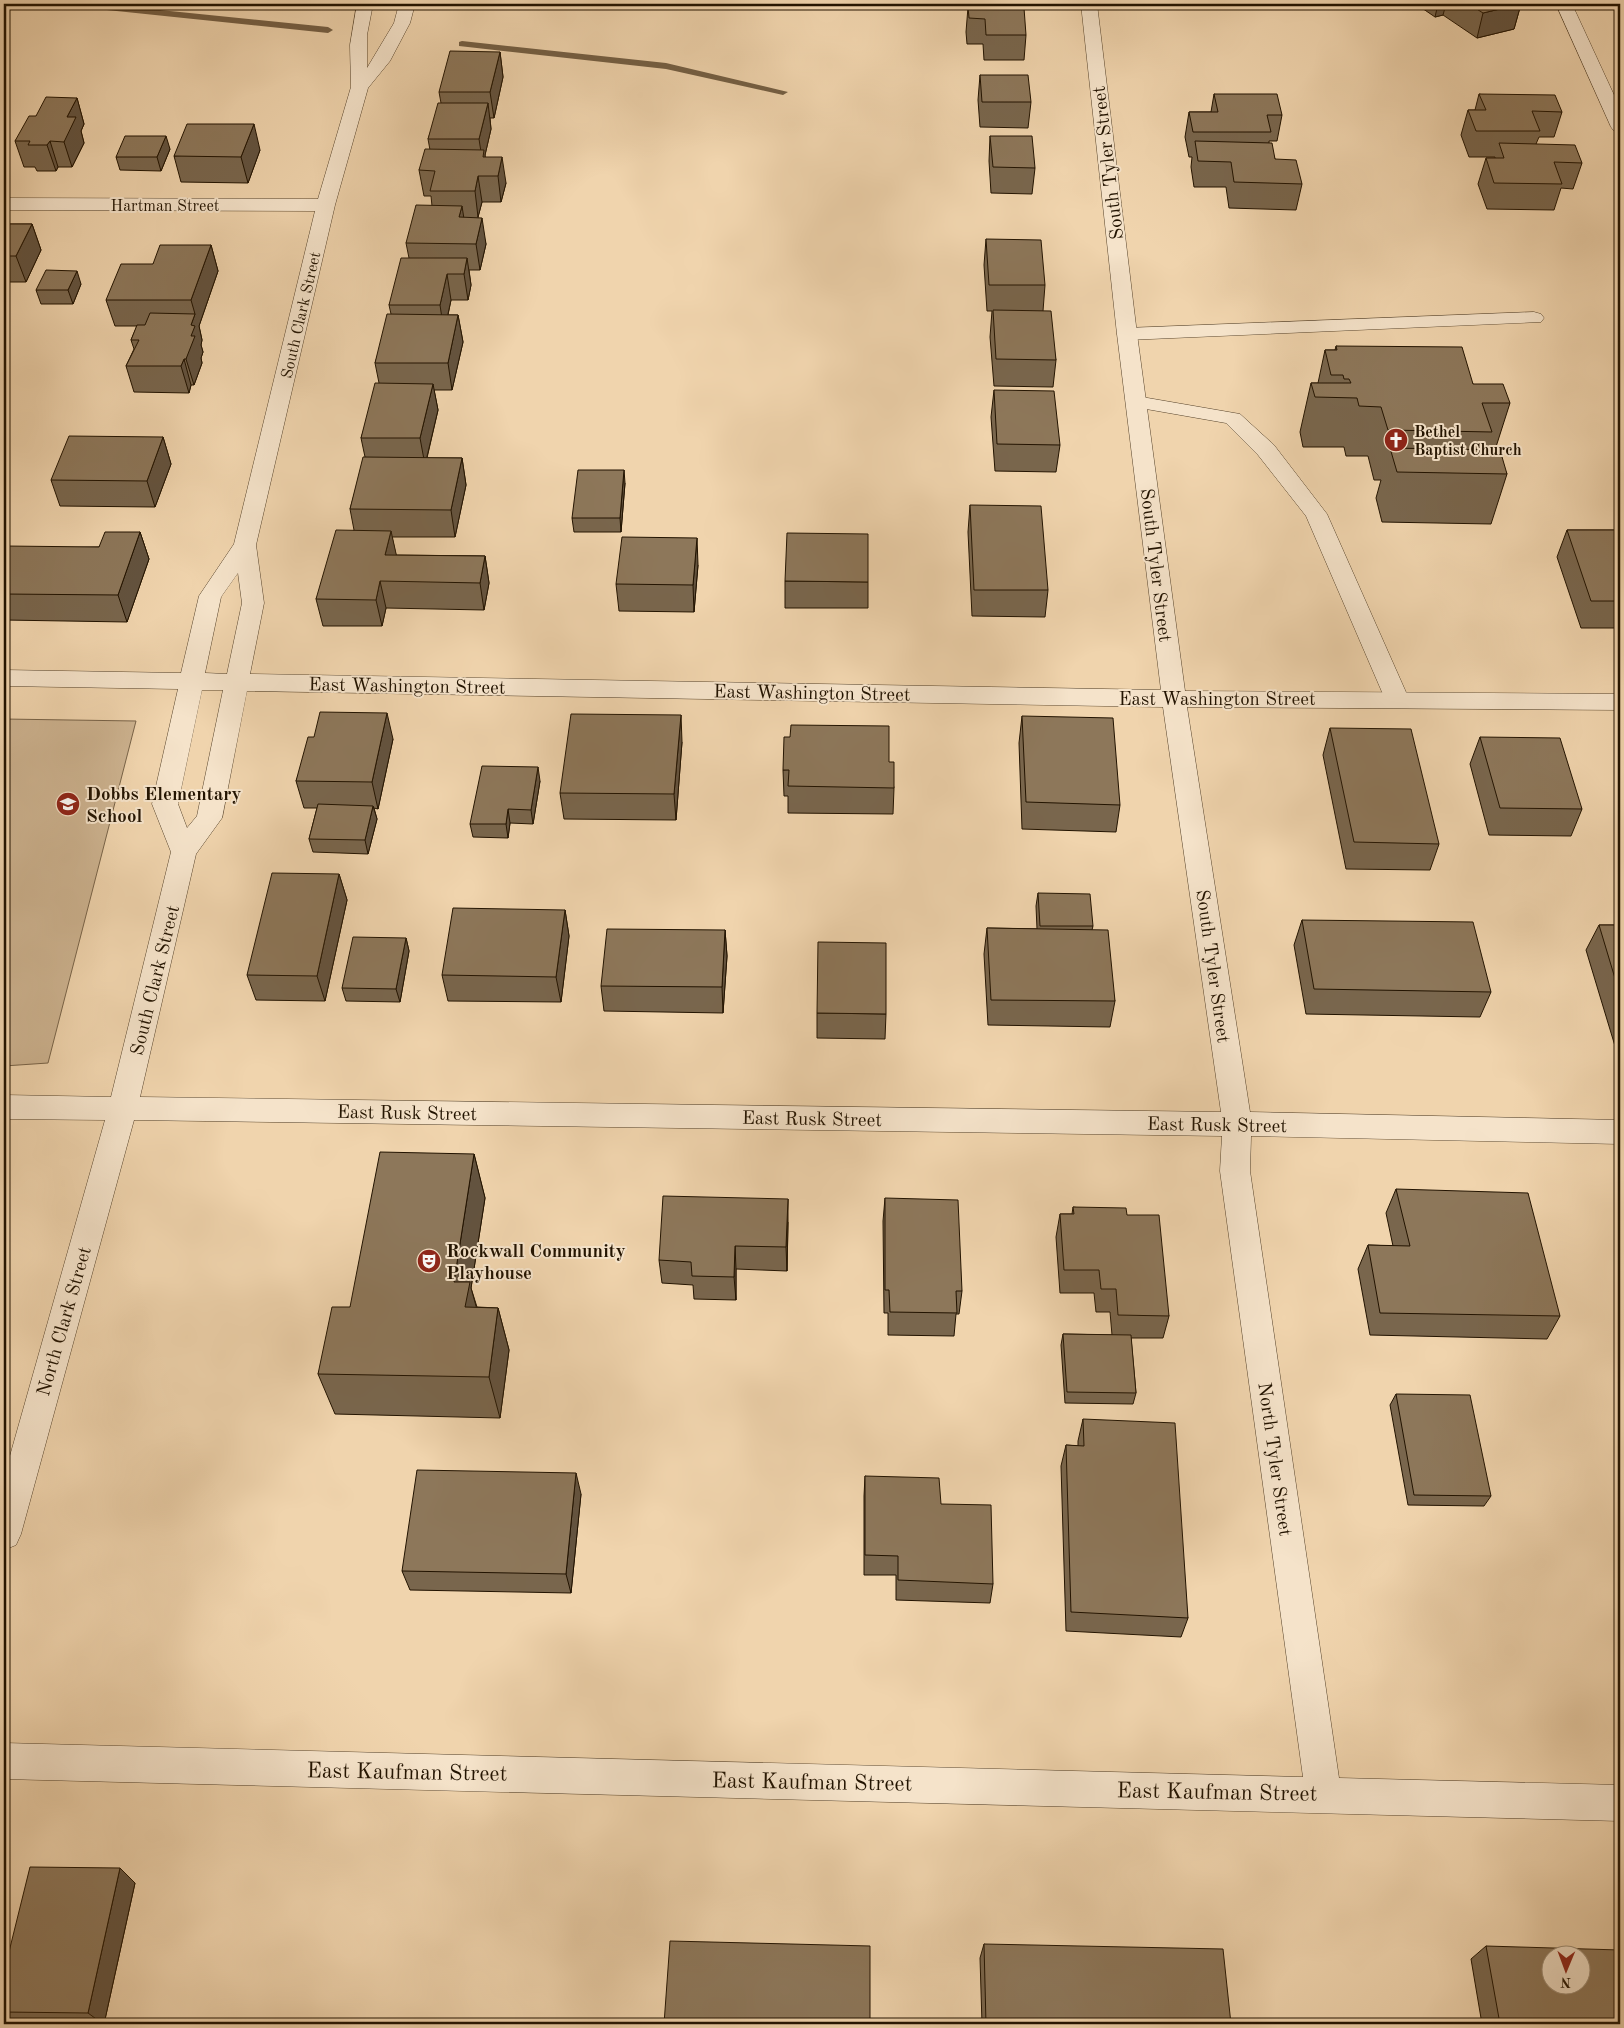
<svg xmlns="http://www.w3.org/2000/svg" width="1624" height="2028" viewBox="0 0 1624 2028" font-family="'Old Standard TT',serif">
  <rect width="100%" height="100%" fill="#f0d4ad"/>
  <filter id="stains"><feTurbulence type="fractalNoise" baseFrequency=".004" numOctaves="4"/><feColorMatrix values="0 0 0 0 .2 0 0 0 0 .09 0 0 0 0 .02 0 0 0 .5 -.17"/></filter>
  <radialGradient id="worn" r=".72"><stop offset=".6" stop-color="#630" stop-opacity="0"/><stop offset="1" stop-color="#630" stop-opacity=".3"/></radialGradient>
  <path fill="#cdb390" stroke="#786348" d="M4,719L136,721L48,1063L4,1066Z"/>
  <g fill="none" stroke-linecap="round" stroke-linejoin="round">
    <g fill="#745f44" fill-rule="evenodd">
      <path d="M74,4H101L328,27L333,30L328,33L78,7Z"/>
      <path d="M462,41L666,63L788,92L783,95L666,69L459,46V42Z"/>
    </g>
    <g stroke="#56432b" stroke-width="1">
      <g id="lane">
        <path d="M1534,312L1541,314L1544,318L1541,322L1127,340L1120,338L1117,334L1120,330L1127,328Z"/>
        <path d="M1136,396L1240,414L1274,445L1327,514L1409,699L1405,705L1397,707L1389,705L1385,699L1306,516L1258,455L1226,423L1129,406L1126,402L1129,398Z"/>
      </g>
    </g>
    <g stroke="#56432b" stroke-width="1">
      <g id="street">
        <path d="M357,4H373L367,35V68L394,23L399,4H415L410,23L390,61L368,88L335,205L256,545L264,603L250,674L1161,690L1117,334L1081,4H1097L1137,334L1185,691L1620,694V710L1187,707L1250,1112L1620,1120V1144L1251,1136L1250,1171L1339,1778L1620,1785V1821L4,1779V1743L1303,1777L1220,1171L1222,1136L134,1120L21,1534L16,1545L4,1550V1477L105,1120L4,1119V1095L111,1097L171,852L152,804L178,689L4,686V670L181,673L199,596L234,544L315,211L4,210V198L318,199L351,87L350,45ZM238,573L242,603L227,674L205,673L221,597ZM202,690H223L197,816L187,828L178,804ZM247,691L1163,707L1221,1112L140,1097L196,854L222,818Z"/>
        <path d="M1556,4H1572L1620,108V132L1614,131L1611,127Z"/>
      </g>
    </g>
    <use href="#lane" fill="#f5e3ca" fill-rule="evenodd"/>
    <use href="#street" fill="#f5e3ca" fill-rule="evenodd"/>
  </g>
  <g fill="#79664d" stroke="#221300">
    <path d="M1416,4H1521L1514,29L1477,38L1443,15L1435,17Z"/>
    <path d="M968,7L1026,35L1024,60H984L983,44H967L966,32Z"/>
    <path d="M500,52L503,77L494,118H490L491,129L485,155V157L506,183L501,202H482L478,217L486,244L480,270H469L471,285L468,300H451L448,315H458L463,342L452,390H434L438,410L427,458H462L466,485L455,537H392L396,555L485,556L489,583L484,610L386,608L382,626H323L316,599L354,530L350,509L365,457L361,438L379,383L375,363L391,314L389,305L409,258L406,243L432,206L431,196H424L419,170L430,150L428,139L441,103L439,92Z"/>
    <path d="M980,75L1031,102L1028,128L980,127L978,100Z"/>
    <path d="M1214,94L1282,115L1277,141H1269V143L1275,159L1302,184L1296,210L1229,208L1226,187H1194L1191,167L1192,157H1189L1185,137L1189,112H1211Z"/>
    <path d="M1479,94L1562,112L1554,137H1539L1536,144L1582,163L1573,189L1561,188L1554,210L1487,209L1478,184L1486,158H1495V157H1469L1461,135L1468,110H1475Z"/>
    <path d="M77,98L84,124L81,131L84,143L72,167H58L56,171H37L35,167H24L15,141L36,116Z"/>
    <path d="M990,136L1035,168L1032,194L991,193L989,161Z"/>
    <path d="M170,149L161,171L120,170L116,157Z"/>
    <path d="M260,150L248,183L181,182L174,156Z"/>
    <path d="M4,224H32L41,250L26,282H4Z"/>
    <path d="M986,239L1045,285L1043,311L1056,360L1053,387L994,386L990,337L992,311H987L984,265Z"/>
    <path d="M211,245L218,271L199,326L202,340L201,345L203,352L201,358L202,363L194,385H191L189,393L134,392L126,366L134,349L131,340L137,326H115L106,300L153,264Z"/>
    <path d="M81,284L73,304H41L36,290Z"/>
    <path d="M1336,346L1473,384L1510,403L1495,450L1507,474L1491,524L1382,522L1376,498L1381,480H1374L1368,456H1346L1344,447H1303L1300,432L1311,383H1318L1325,350H1335Z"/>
    <path d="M994,390L1060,445L1056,472L995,471L991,417Z"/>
    <path d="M163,437L171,464L155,507L60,506L51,480Z"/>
    <path d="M625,483L621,532H574L572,518Z"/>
    <path d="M970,505L1048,590L1045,617L972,616L968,532Z"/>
    <path d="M1567,530H1620V628H1581L1557,557Z"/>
    <path d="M140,532L149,559L127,622L4,620V549L99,547Z"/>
    <path d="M698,565L694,612L619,611L616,584Z"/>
    <path d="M785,581L868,582V608H785Z"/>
    <path d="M1022,716L1120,805L1116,832L1022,829L1019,743Z"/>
    <path d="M1330,728L1439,844L1430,870L1346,869L1323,755Z"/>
    <path d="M314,737L393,739L378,809L374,808L377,819L368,854L313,852L309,839L317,808H304L296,781Z"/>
    <path d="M1480,737L1582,809L1571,836L1489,835L1470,764Z"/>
    <path d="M682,742L676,820L564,819L560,793Z"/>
    <path d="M889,762L894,788L893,814L788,813V796H784L783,770Z"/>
    <path d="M540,781L533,824L510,823L508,838L473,837L470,824Z"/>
    <path d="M339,874L347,900L325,1001L256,1000L247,975Z"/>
    <path d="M1038,893L1093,926L1092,930L1115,1001L1110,1027L988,1025L984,954L987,928L1037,929L1036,906Z"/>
    <path d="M565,910L569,936L561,1002L448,1001L442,975Z"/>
    <path d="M1302,920L1491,992L1480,1017L1306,1014L1294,945Z"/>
    <path d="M1620,920V1046H1615L1586,950L1599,925H1618Z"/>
    <path d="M725,930L727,956L723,1013L604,1011L601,986Z"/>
    <path d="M406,938L409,951L400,1002L346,1001L342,988Z"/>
    <path d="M817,1013L886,1014L885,1039L817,1038Z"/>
    <path d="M474,1154L485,1198L471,1288L477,1307L498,1308L509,1350L500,1418L335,1414L318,1374L350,1307Z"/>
    <path d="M1396,1189L1560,1316L1547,1339L1370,1335L1358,1269L1368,1245L1393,1246L1386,1213Z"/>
    <path d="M885,1198L962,1291L959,1314H956L954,1336L888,1335V1313H884L883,1221Z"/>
    <path d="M1073,1207L1127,1215L1169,1316L1163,1338H1131L1136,1393L1133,1404L1065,1403L1061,1345L1063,1334L1112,1335L1110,1312H1096L1094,1293H1060L1056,1237L1060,1214H1072Z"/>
    <path d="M788,1222L787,1271L736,1269V1300L694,1299L693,1285L662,1283L659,1260Z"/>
    <path d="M1396,1394L1491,1496L1484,1506L1408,1505L1390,1405Z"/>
    <path d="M1083,1419L1188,1618L1181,1637L1066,1631L1061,1466L1066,1445L1078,1446V1441Z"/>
    <path d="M865,1476L941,1504L993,1584L990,1603L896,1600V1575H864V1496Z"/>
    <path d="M581,1494L571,1593L410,1590L402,1571Z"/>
    <path d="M120,1868L135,1883L104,2024H13L4,2018V1972Z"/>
    <path d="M984,1944L1231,2024H982L980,1958Z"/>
    <path d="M1486,1946L1620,2024H1482L1471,1959Z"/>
  </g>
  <g fill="#63533f" stroke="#221300">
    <path d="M1438,4H1446L1443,15L1435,17Z"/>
    <path d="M1521,4L1514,29L1477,38L1483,13Z"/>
    <path d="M500,52L503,77L494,118L490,92Z"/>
    <path d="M77,98L84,124L81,131L84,143L72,167L64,142L67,117Z"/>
    <path d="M488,103L491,129L485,155L488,176L483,165L479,139Z"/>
    <path d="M254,124L260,150L248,183L241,157Z"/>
    <path d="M166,136L170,149L161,171L157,157Z"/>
    <path d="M50,141L58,167L56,171L47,145Z"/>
    <path d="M502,157L506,183L501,202L498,176Z"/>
    <path d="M478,176L482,202L478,217L475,191Z"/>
    <path d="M462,206L466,232L459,217Z"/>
    <path d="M482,218L486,244L480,270L476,244Z"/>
    <path d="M32,224L41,250L26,282L16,256Z"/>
    <path d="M211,245L218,271L199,326L202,340L201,345L203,352L201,358L202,363L194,385L186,359L191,336V325L195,314L191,300Z"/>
    <path d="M467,258L471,285L468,300L464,274Z"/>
    <path d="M77,271L81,284L73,304L68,290Z"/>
    <path d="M447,274L451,300L444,332L440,305Z"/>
    <path d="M458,315L463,342L452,390L448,363Z"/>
    <path d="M184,359L191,385L189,393L181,366Z"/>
    <path d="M433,384L438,410L425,465L420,438Z"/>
    <path d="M163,437L171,464L155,507L147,481Z"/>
    <path d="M462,458L466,485L455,537L451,510Z"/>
    <path d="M624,470L625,483L621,532L620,518Z"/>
    <path d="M391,531L397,558L385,555Z"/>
    <path d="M140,532L149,559L127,622L118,595Z"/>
    <path d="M697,538L698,565L694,612L693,585Z"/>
    <path d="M485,556L489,583L484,610L480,583Z"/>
    <path d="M380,581L386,608L382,626L376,600Z"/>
    <path d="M387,713L393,739L378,809L372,782Z"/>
    <path d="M681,715L682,742L676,820L674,794Z"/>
    <path d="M538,767L540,781L533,824L531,810Z"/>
    <path d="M373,806L377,819L368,854L365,840Z"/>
    <path d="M508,809L510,823L508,838L506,824Z"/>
    <path d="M339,874L347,900L325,1001L317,976Z"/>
    <path d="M565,910L569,936L561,1002L556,977Z"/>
    <path d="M725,930L727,956L723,1013L722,987Z"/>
    <path d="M406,938L409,951L400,1002L396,989Z"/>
    <path d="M474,1154L485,1198L471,1288L481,1324L477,1349L454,1282Z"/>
    <path d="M788,1199V1222L787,1271L786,1247Z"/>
    <path d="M735,1246L736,1269V1300L734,1277Z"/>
    <path d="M498,1308L509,1350L500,1418L489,1377Z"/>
    <path d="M576,1473L581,1494L571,1593L566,1574Z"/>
    <path d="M120,1868L135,1883L104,2024H103L88,2013Z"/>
  </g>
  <g fill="#8d775a" stroke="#221300" fill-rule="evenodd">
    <path d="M1469,4H1521L1483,13Z"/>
    <path d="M968,7L1024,8L1026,35H986L985,19L969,18Z"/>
    <path d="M450,51L500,52L490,92H439Z"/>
    <path d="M980,75H1028L1031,102H982Z"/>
    <path d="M1214,94H1277L1282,115H1267L1271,132H1193L1189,112H1218Z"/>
    <path d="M1479,94L1555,95L1562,112L1532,111L1540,131H1476L1468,110H1486Z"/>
    <path d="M46,97L77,98L67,117H76L64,142L50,141L47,145H28L30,141H15L29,116H36Z"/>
    <path d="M438,103H488L479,139H428Z"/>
    <path d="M187,124H254L241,157L174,156Z"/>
    <path d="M125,136H166L157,157H116Z"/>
    <path d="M990,136H1032L1035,168L993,167Z"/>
    <path d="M1195,141L1272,143L1275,159L1296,160L1302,184L1234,182L1231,162L1198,161Z"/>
    <path d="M1499,143L1575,145L1582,163L1554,162L1562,184L1494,183L1486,158H1504Z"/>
    <path d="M425,149L484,150L483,157H502L498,176H478L475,191H430L435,171L419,170Z"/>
    <path d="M416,205L462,206L459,217L482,218L476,244L406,243Z"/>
    <path d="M4,224H32L16,256H4Z"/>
    <path d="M986,239L1041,240L1045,285H989Z"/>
    <path d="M160,245H211L191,300H106L121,264H153Z"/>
    <path d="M401,258H467L464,274H447L440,305H389Z"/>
    <path d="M46,270L77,271L68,290H36Z"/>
    <path d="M993,310L1051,311L1056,360L996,359Z"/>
    <path d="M150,313L195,314L191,325L195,326L191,336H195L186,359H184L181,366H126L139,340H131L137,325H145Z"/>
    <path d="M387,314L458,315L448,363H375Z"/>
    <path d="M1336,346L1462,347L1473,384H1503L1510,403H1482L1492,432L1388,430L1381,407L1359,406L1357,398L1315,397L1311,383H1351L1349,379H1344L1343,375H1331L1325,350H1337Z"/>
    <path d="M375,383L433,384L420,438H361Z"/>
    <path d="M994,390L1054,391L1060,445L997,444Z"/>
    <path d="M69,436L163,437L147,481L51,480Z"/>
    <path d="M1390,448L1500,450L1507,474L1397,472Z"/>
    <path d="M363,457L462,458L451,510L350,509Z"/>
    <path d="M578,470H624L620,518H572Z"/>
    <path d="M970,505L1041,506L1048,590H974Z"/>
    <path d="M336,530L391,531L385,555L485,556L480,583L380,581L376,600L316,599Z"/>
    <path d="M1567,530H1620V601H1591Z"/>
    <path d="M105,532H140L118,595L4,594V549L5,546L99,547Z"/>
    <path d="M787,533L868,534V582L785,581Z"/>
    <path d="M622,537L697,538L693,585L616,584Z"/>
    <path d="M320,712L387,713L372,782L296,781L308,737H314Z"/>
    <path d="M571,714L681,715L674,794L560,793Z"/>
    <path d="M1022,716L1113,718L1120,805L1026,802Z"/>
    <path d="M791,725L889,726V762H894V788L788,786L789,770H783L784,737H790Z"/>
    <path d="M1330,728L1411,729L1439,844L1354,842Z"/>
    <path d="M1480,737L1560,738L1582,809L1500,808Z"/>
    <path d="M482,766L538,767L531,810L508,809L506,824H470Z"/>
    <path d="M318,804L373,806L365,840L309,839Z"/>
    <path d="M272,873L339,874L317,976L247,975Z"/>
    <path d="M1038,893L1090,894L1093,926H1040Z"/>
    <path d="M453,908L565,910L556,977L442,975Z"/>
    <path d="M1302,920L1473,922L1491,992L1314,989Z"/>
    <path d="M1599,925H1620V995Z"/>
    <path d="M987,928L1108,930L1115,1001L991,1000Z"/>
    <path d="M607,929L725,930L722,987L601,986Z"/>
    <path d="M353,937L406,938L396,989L342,988Z"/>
    <path d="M818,942L886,943V1014L817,1013Z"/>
    <path d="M380,1152L474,1154L454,1282H470L465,1307L498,1308L489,1377L318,1374L332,1307H350Z"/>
    <path d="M1396,1189L1528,1193L1560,1316L1380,1313L1368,1245L1410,1246Z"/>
    <path d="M663,1196L788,1199L786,1247L735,1246L734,1277L692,1276L691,1262L659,1260Z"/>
    <path d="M885,1198L958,1200L962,1291H956L957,1313L890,1312L889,1290H885Z"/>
    <path d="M1073,1207L1126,1208L1127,1215H1159L1169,1316L1118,1315L1116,1289H1101L1099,1270H1064L1060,1214H1074Z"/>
    <path d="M1063,1334L1131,1335L1136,1393L1067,1392Z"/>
    <path d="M1396,1394L1470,1395L1491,1496L1414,1495Z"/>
    <path d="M1083,1419L1175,1423L1188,1618L1071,1612L1066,1445L1084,1446Z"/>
    <path d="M417,1470L576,1473L566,1574L402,1571Z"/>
    <path d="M865,1476L939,1478L941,1504L991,1505L993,1584L898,1580V1556L865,1555Z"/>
    <path d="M30,1867L120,1868L88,2013L4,2012V1972Z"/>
    <path d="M670,1941L870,1946V2024H664Z"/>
    <path d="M984,1944L1223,1949L1231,2024H986Z"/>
    <path d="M1486,1946L1620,1950V2024H1500ZM1552,1956H1582V1986H1552Z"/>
  </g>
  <defs>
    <g id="church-disc" transform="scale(1.25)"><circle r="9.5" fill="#8f2418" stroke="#f5e3ca"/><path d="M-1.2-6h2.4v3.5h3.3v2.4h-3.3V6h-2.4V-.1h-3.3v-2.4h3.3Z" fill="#fff"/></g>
    <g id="school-disc" transform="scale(1.25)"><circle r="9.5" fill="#8f2418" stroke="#f5e3ca"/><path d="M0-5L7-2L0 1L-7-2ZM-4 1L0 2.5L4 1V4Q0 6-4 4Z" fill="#fff"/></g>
    <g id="theatre-disc" transform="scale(1.25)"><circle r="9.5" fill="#8f2418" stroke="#f5e3ca"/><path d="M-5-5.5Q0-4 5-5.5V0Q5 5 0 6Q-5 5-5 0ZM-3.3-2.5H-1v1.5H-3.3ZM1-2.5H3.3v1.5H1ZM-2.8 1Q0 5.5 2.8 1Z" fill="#fff"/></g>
  </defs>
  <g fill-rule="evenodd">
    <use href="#church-disc" x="1396" y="440"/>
    <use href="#school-disc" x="68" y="804"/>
    <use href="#theatre-disc" x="429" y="1261"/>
  </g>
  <g text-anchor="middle" stroke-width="4" stroke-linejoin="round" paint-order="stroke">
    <g font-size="16" fill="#221300" stroke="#f5e3ca">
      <text x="165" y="211">Hartman Street</text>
      <text transform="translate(300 315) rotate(-77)" y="6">South Clark Street</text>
    </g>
    <g font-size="16" font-weight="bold" fill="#221300" stroke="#f5e3ca" text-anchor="start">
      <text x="1414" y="437">Bethel<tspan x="1414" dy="18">Baptist Church</tspan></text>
    </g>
    <g font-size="19" fill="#221300" stroke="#f5e3ca">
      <text transform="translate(1107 163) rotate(-97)" y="7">South Tyler Street</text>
      <text transform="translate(1157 565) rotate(83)" y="7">South Tyler Street</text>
      <text transform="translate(407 685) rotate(1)" y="7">East Washington Street</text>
      <text transform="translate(812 692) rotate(1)" y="7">East Washington Street</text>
      <text x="1217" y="705">East Washington Street</text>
      <text transform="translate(1214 966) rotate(82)" y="7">South Tyler Street</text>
      <text transform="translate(154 980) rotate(-76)" y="7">South Clark Street</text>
      <text transform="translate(407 1112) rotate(1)" y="7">East Rusk Street</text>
      <text transform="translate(812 1118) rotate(1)" y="7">East Rusk Street</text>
      <text transform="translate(1217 1124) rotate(1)" y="7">East Rusk Street</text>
      <text transform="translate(63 1321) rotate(-74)" y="7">North Clark Street</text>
      <text transform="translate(1276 1459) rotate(82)" y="7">North Tyler Street</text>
    </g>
    <g font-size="19" font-weight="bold" fill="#221300" stroke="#f5e3ca" text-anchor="start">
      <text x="86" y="800">Dobbs Elementary<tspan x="86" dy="22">School</tspan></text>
      <text x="446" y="1257">Rockwall Community<tspan x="446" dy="22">Playhouse</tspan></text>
    </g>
    <g font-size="22" fill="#221300" stroke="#f5e3ca">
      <text transform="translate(407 1771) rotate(1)" y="8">East Kaufman Street</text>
      <text transform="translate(812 1781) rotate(1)" y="8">East Kaufman Street</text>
      <text transform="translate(1217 1791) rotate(1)" y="8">East Kaufman Street</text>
    </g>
  </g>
  <rect width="1624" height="2028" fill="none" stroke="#f0d4ad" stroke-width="20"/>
  <rect x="5" y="5" width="1614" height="2018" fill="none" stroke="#221300" stroke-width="2.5"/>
  <rect x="10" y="10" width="1604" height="2008" fill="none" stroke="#221300"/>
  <g transform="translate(1566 1970) rotate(181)"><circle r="24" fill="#f5e3ca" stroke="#a19079"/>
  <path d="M0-4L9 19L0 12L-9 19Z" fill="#8f2418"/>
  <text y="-8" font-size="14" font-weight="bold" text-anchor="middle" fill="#221300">N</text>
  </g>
  <rect width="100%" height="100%" filter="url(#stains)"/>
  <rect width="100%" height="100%" fill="url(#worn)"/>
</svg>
